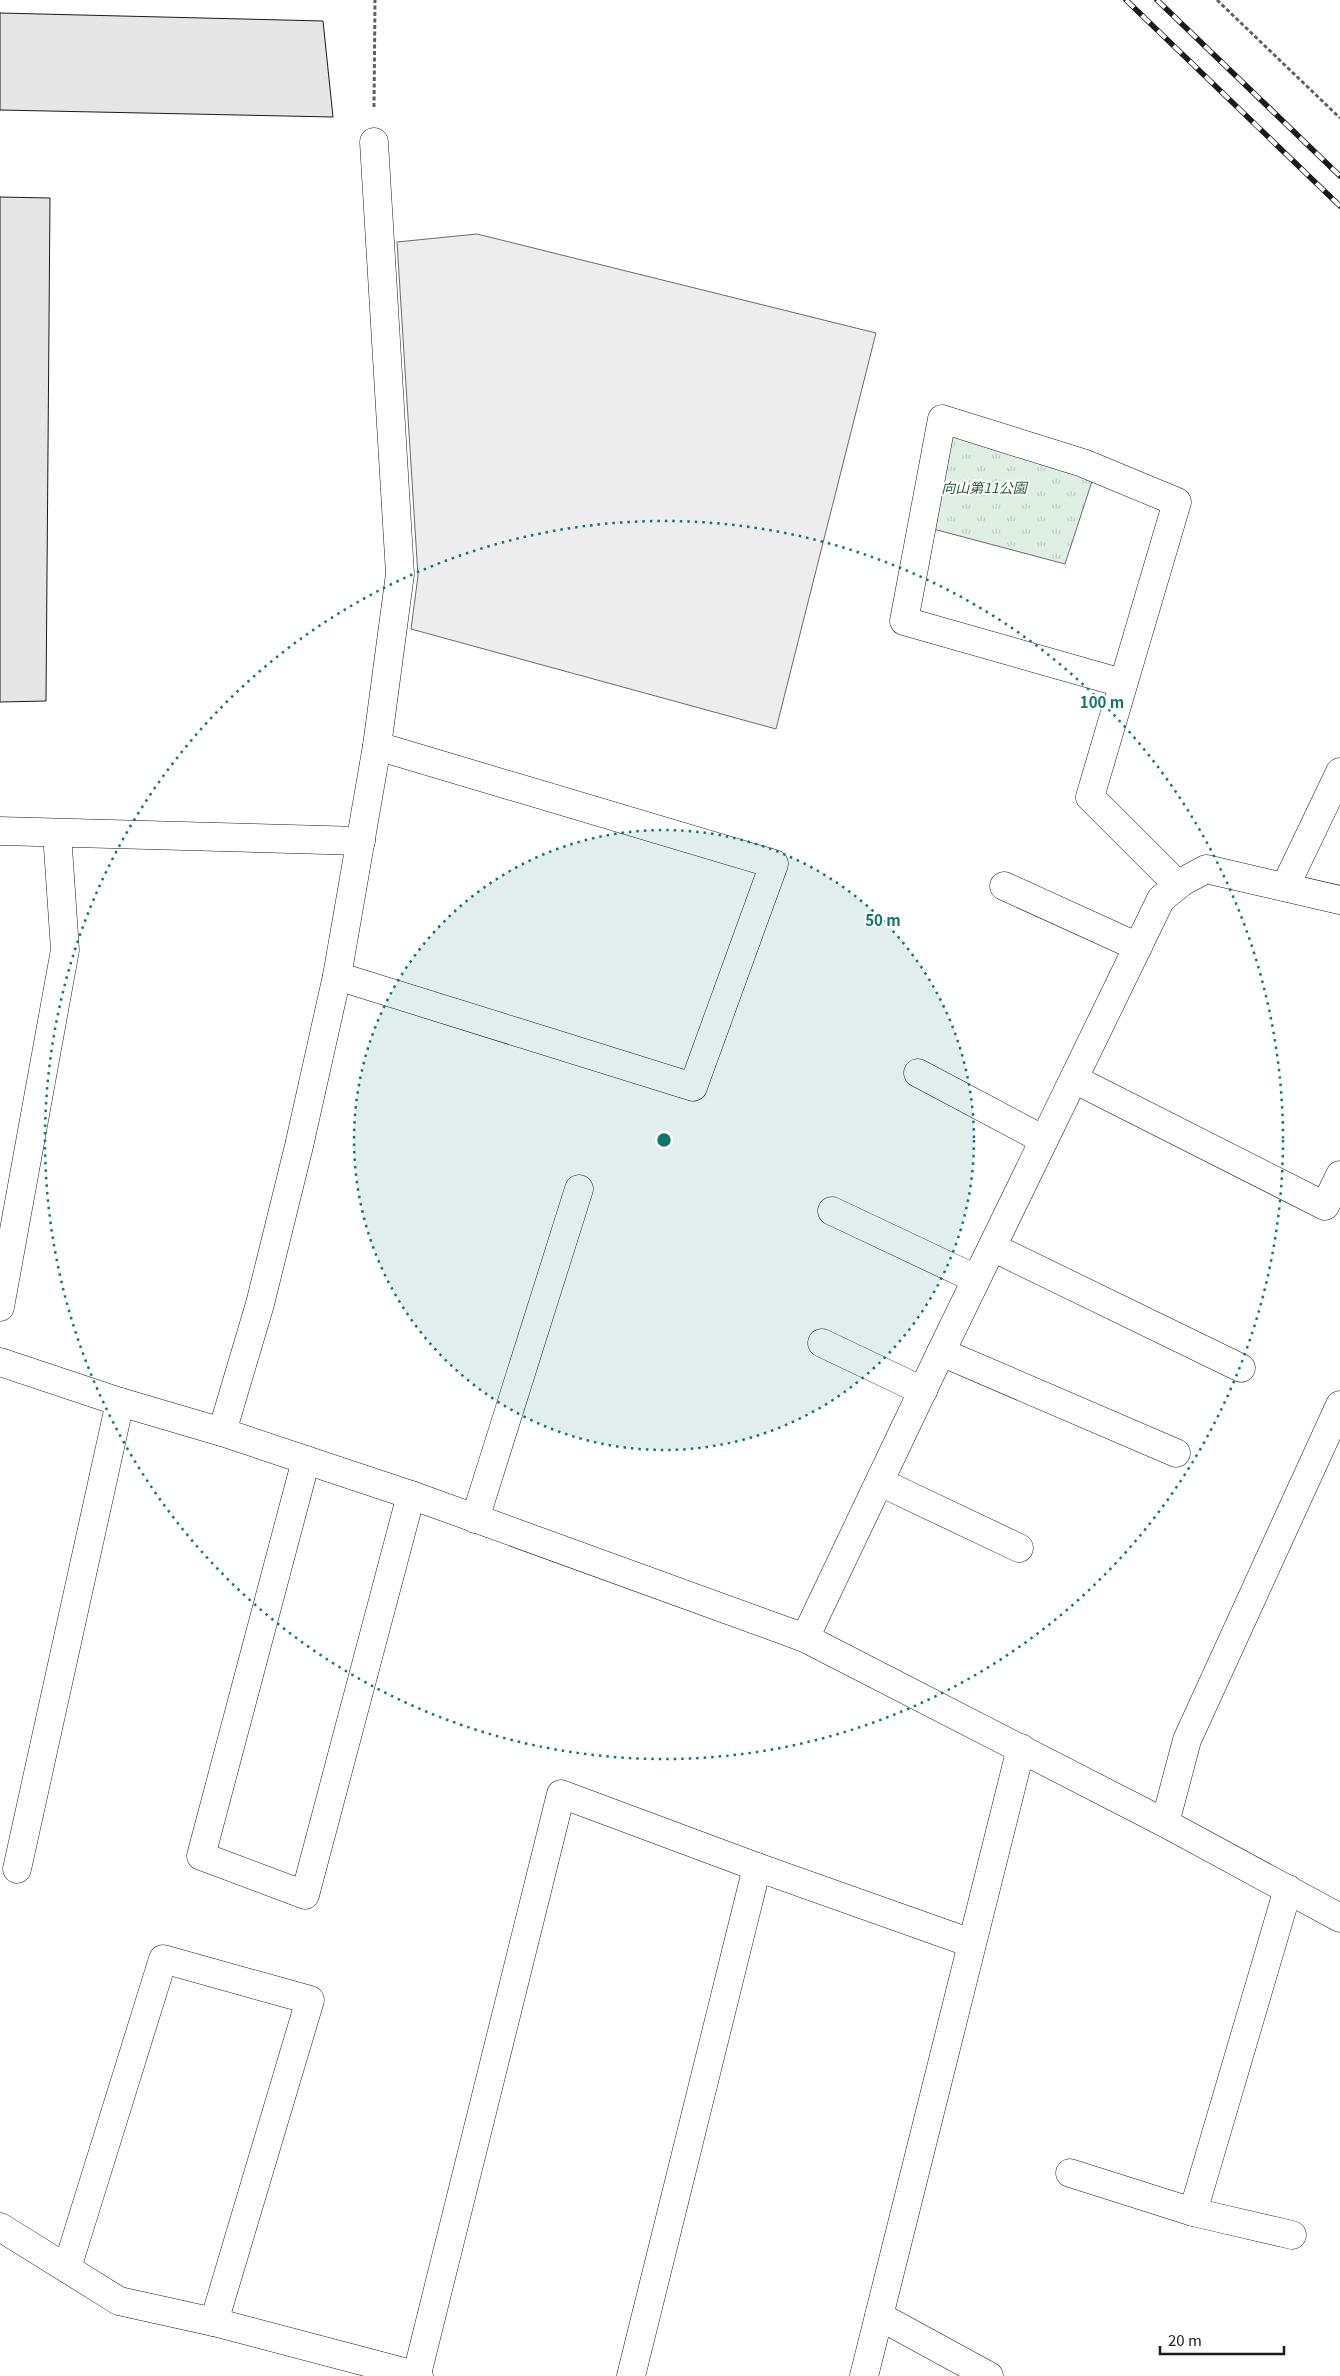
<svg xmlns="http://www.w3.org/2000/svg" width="1340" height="2376" viewBox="0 0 1340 2376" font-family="Georgia,'Noto Sans JP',serif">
  <defs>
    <pattern id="grass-tufts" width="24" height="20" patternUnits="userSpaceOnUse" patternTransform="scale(1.25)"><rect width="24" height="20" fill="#e0efe3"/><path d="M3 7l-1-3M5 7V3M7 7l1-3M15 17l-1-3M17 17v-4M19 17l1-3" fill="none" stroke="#c0ccc2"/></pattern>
  </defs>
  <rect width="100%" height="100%" fill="#fff"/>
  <path fill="url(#grass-tufts)" stroke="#6a6a6a" d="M942,419L1096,469L1065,564L922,526Z"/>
  <path fill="#ededed" stroke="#6a6a6a" d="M477,234L876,333L776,729L411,629L418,576L397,242Z"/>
  <g fill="#e6e6e6" stroke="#1a1a1a">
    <path d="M0,13L323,21L333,117L0,110Z"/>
    <path d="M0,197L50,198L46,701L0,702Z"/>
  </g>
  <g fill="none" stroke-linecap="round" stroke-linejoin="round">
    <g stroke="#1a1a1a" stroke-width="29">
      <g id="street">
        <path d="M1122,683L904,621L942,419L1083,463L1177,502L1090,797L1178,885"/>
        <path d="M0,831L361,841"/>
        <path d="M1004,886L1138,947"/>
        <path d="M1285,887L1340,772"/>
        <path d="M337,976L693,1087L774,864L377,746"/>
        <path d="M918,1073L1044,1140"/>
        <path d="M1074,1079L1325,1206L1340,1175"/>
        <path d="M832,1211L976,1279"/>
        <path d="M992,1247L1241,1368"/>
        <path d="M0,1307L65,950L57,833"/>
        <path d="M822,1343L923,1391"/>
        <path d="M941,1352L1176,1453"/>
        <path d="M0,1362L120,1402L222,1432L411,1495L805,1638L1165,1823L1340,1918"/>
        <path d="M222,1432L260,1304L299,1146L337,976L377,746L400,574L374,142"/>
        <path d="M306,1460L201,1856L305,1895L411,1495"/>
        <path d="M880,1482L1019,1548"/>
        <path d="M475,1519L579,1189"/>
        <path d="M805,1638L941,1352L1161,899L1182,882L1206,869L1340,900"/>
        <path d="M1165,1823L1187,1740L1340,1405"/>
        <path d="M17,1869L120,1402"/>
        <path d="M1288,1889L1193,2212L1292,2235"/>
        <path d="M1070,2173L1193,2212"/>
        <path d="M0,2227L119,2301L214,2322L419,2376"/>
        <path d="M67,2268L163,1959L310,2000L214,2322"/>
        <path d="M879,2316L989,2376"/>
        <path d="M417,2374L561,1794L757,1867L971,1943"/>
        <path d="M631,2376L757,1867"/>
        <path d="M864,2376L1021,1748"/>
      </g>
    </g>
    <g stroke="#5f5f5f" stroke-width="3" stroke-dasharray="4 2.5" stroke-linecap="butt">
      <path d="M1217,0L1340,118"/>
      <path d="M374,107L375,0"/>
    </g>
    <use href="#street" stroke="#fff" stroke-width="28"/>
    <g stroke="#1a1a1a" stroke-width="5.5">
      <g id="rail">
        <path d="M1126,0L1340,206"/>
        <path d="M1157,0L1340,176"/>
      </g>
    </g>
    <use href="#rail" stroke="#fff" stroke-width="4" stroke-dasharray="11" stroke-linecap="butt"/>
  </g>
  <circle cx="664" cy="1140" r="310" fill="#0f766e" fill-opacity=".12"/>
  <g fill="none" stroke="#0f766e" stroke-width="2.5" stroke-dasharray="2.5 5">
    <circle cx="664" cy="1140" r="310"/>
    <circle cx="664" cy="1140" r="619"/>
  </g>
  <g text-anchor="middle" stroke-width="4" stroke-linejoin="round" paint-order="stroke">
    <g font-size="14" font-style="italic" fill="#2b5a34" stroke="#fff">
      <text x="984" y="493">向山第11公園</text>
    </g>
  </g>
  <circle cx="664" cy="1140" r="8" fill="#0f766e" stroke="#fff" stroke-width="2.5"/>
  <g font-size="15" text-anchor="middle" font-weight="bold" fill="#0f766e" stroke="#fff" stroke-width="4" stroke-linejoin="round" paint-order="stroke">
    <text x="1102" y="708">100 m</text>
    <text x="883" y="926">50 m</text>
  </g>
  <path d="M1160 2346v8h124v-8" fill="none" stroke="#1a1a1a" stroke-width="2.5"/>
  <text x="1168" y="2346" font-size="15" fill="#1a1a1a" stroke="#ffffff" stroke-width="4" paint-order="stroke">20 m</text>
</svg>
